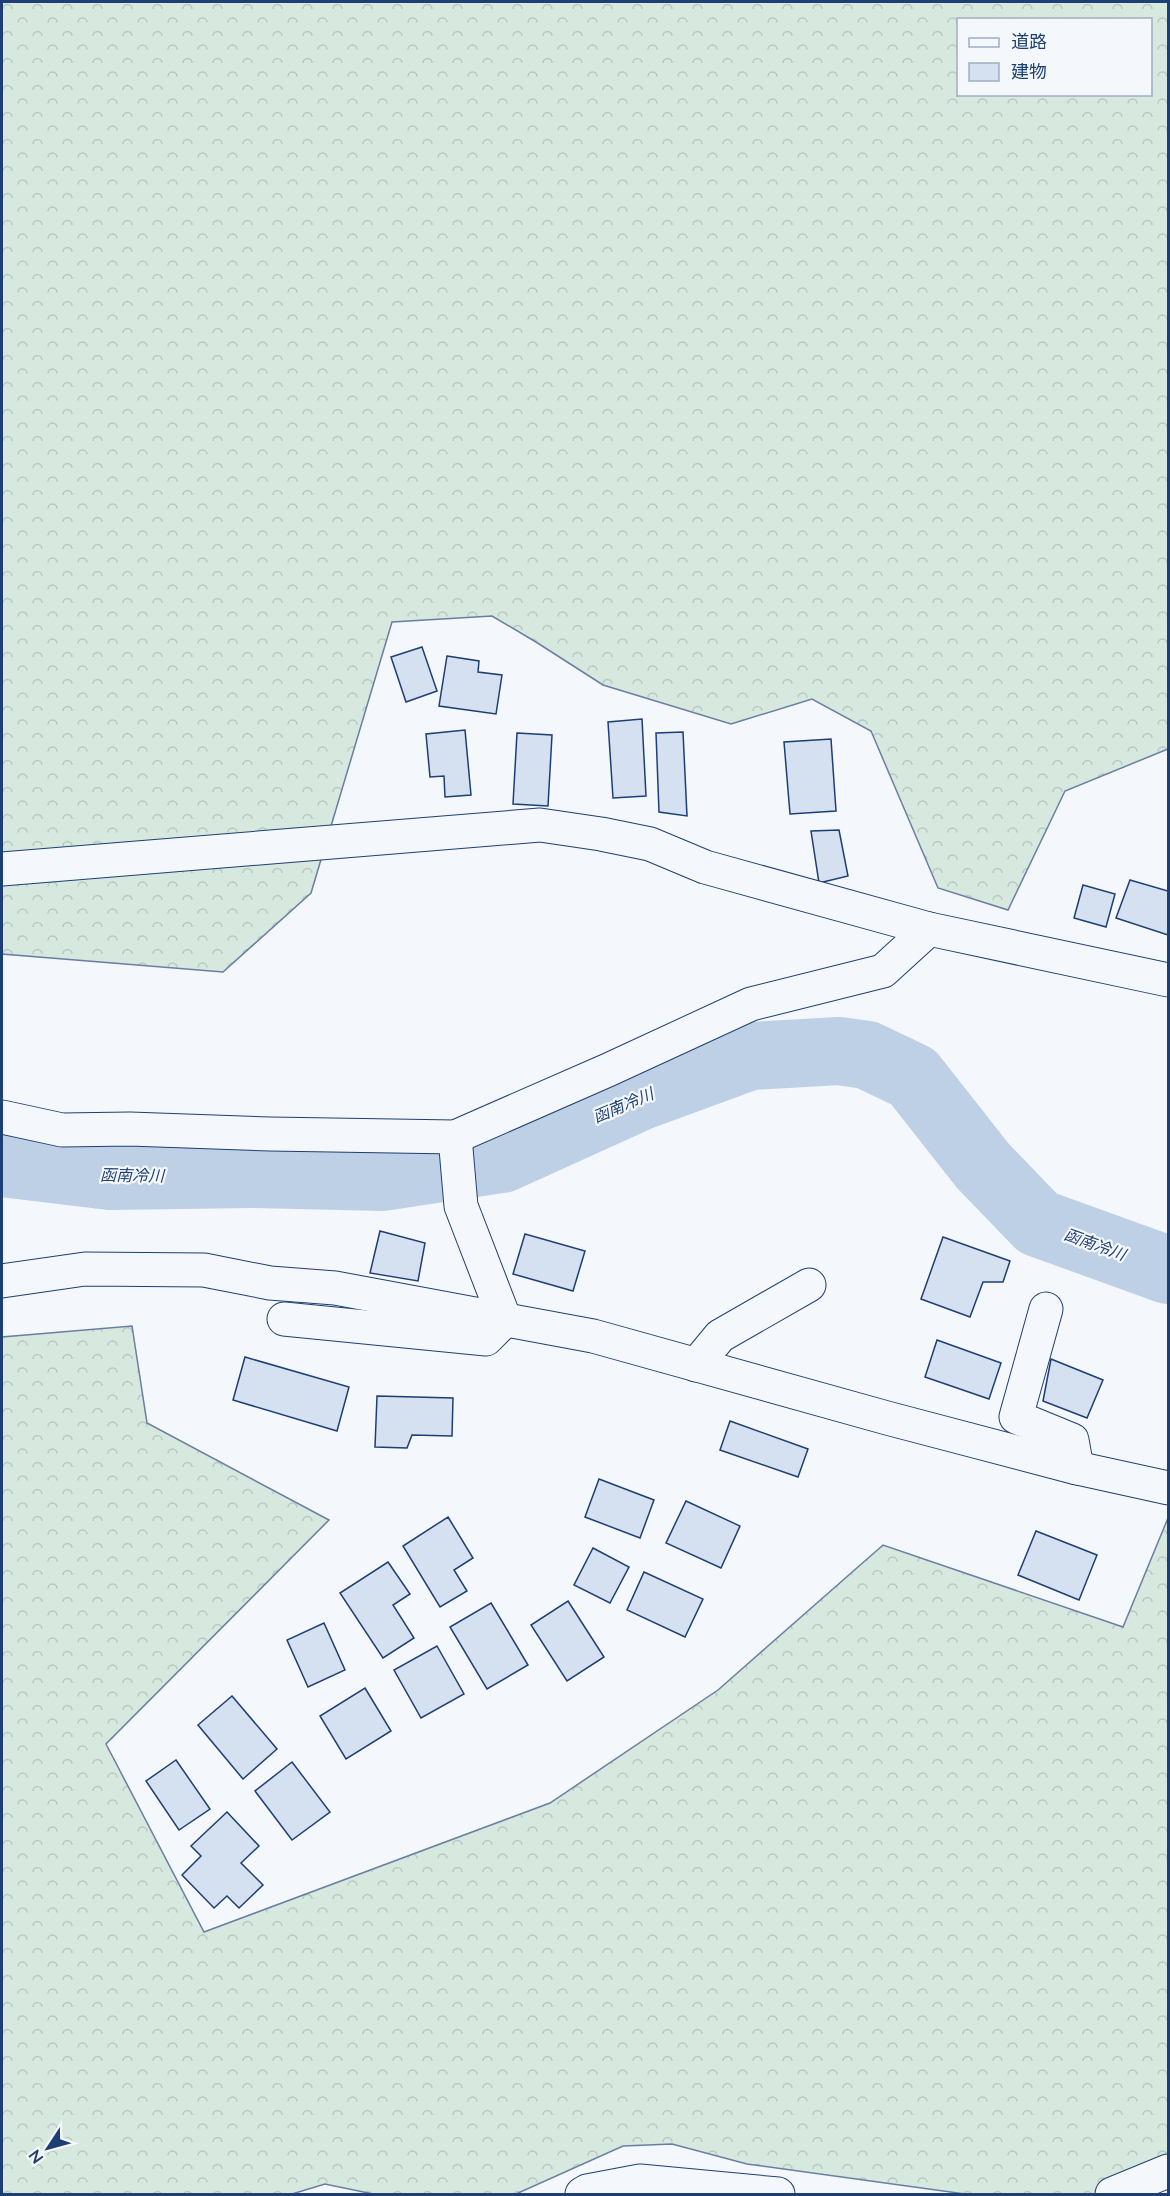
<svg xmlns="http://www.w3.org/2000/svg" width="1170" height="2196" viewBox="0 0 1170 2196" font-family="Lato,'Noto Sans JP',sans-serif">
  <defs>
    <pattern id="forest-crowns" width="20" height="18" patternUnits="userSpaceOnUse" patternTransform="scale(1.5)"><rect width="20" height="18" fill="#d7e8df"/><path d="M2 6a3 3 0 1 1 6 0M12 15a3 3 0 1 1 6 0" fill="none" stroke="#b8c8c3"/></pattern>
  </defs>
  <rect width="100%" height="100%" fill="#f4f7fb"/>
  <g fill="url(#forest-crowns)" stroke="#687fa3" stroke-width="1.5" fill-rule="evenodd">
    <path d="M2,2H1168V749L1065,791L1008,910L938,888L871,731L812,699L731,724L603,685L536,642L492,616L392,622L311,893L223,972L2,954ZM958,20H1150V94H958Z"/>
    <path d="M132,1326L147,1423L329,1520L106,1744L204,1932L550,1803L718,1690L883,1545L1123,1627L1168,1518V2171L1112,2194H965L747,2164L672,2144L623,2146L516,2194H373L325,2184L292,2194H2V1337Z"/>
  </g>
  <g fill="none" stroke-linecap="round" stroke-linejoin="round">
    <path stroke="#bed0e5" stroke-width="68" d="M2,1163L110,1176L252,1174L383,1177L502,1159L641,1096L750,1056L839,1051L867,1055L913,1077L983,1166L1038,1223L1168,1270"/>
  </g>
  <g fill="#d5e0f0" stroke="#1d3f73" stroke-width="1.5">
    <path d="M422,647L437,691L406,702L391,657Z"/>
    <path d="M447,656L479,661L478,672L502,675L496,714L439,706Z"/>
    <path d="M642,719L646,796L613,798L608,722Z"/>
    <path d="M465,730L471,795L445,797L444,776L430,777L426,734Z"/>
    <path d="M683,732L687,816L659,812L656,733Z"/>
    <path d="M517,733L552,735L548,806L513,804Z"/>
    <path d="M831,739L836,811L790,814L784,742Z"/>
    <path d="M839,830L848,876L819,883L811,831Z"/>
    <path d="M1130,880L1168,891V935L1116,918Z"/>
    <path d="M1083,885L1115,894L1106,927L1074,918Z"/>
    <path d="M380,1231L425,1243L418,1281L370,1273Z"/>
    <path d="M525,1234L585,1251L573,1291L513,1274Z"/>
    <path d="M943,1237L1010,1261L1003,1282H983L970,1317L921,1299Z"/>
    <path d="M937,1340L1001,1363L989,1399L925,1377Z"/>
    <path d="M245,1357L349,1387L337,1431L233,1400Z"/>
    <path d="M1051,1359L1103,1380L1087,1418L1043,1401Z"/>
    <path d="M377,1396L453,1398L452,1436L412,1435L407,1448L375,1447Z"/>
    <path d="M730,1421L808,1449L798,1477L720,1450Z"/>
    <path d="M599,1479L654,1500L640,1538L585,1517Z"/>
    <path d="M686,1501L740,1526L721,1568L666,1543Z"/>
    <path d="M448,1517L473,1558L454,1570L467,1591L440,1607L403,1546Z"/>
    <path d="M1036,1531L1097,1555L1079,1600L1018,1575Z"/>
    <path d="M593,1548L629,1567L610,1603L574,1585Z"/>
    <path d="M388,1562L410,1594L393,1605L414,1638L383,1658L340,1593Z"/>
    <path d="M644,1572L703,1599L685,1637L627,1610Z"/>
    <path d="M568,1601L604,1657L567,1681L531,1625Z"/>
    <path d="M491,1603L528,1665L487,1689L450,1627Z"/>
    <path d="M324,1623L345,1670L308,1687L287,1640Z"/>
    <path d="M437,1646L464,1694L421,1718L394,1670Z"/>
    <path d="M365,1688L391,1731L346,1759L320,1716Z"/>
    <path d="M232,1696L277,1749L243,1779L198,1725Z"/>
    <path d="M176,1760L210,1809L179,1830L146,1781Z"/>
    <path d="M292,1762L330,1812L292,1840L255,1791Z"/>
    <path d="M227,1812L259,1846L241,1863L263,1885L239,1908L227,1896L214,1908L182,1875L201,1856L191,1846Z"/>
  </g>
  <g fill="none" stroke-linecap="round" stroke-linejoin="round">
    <g stroke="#1d3f73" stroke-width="35">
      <g id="minor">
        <path d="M2,869L540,825L601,834L650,844L705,867L929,929L1168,980"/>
        <path d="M2,1117L62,1130L130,1129L270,1134L455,1137L608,1070L751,1004L883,971L929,929"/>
        <path d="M2,1281L85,1269L204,1270L270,1283L335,1288L593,1336L887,1418L1077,1468L1168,1488"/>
        <path d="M1046,1309L1016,1417L1072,1440L1077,1468"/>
        <path d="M284,1319L486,1339L505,1320L461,1206L455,1137"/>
        <path d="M696,1365L720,1336L809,1285"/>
        <path d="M582,2194L587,2191L640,2181L778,2194"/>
        <path d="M1112,2194L1168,2171"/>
      </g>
    </g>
    <use href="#minor" stroke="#f4f7fb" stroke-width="33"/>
  </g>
  <g text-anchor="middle" stroke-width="4.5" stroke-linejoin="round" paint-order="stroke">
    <g font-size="16" font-style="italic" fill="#1d3f73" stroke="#f4f7fb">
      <text transform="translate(623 1105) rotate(-23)" y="6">函南冷川</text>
      <text transform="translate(132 1175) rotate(1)" y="6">函南冷川</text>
      <text transform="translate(1095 1244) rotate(20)" y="6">函南冷川</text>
    </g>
  </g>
  <rect width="1170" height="2196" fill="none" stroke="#1d3f73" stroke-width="6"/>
  <rect x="957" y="18" width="195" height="78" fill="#f4f7fb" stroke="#9eadc5" stroke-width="1.5"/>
  <rect x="969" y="38" width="30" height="9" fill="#f4f7fb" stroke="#9eadc5" stroke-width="1.5"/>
  <text x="1011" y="48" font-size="18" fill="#1d3f73">道路</text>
  <rect x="969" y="63" width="30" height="18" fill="#d5e0f0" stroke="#9eadc5" stroke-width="1.5"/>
  <text x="1011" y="78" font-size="18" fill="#1d3f73">建物</text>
  <g transform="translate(48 2148) rotate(234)" stroke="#f4f7fb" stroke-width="4.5" paint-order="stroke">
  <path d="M0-4.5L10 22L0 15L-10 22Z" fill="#1d3f73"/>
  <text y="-9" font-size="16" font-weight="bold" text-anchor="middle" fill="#1d3f73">N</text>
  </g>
</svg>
